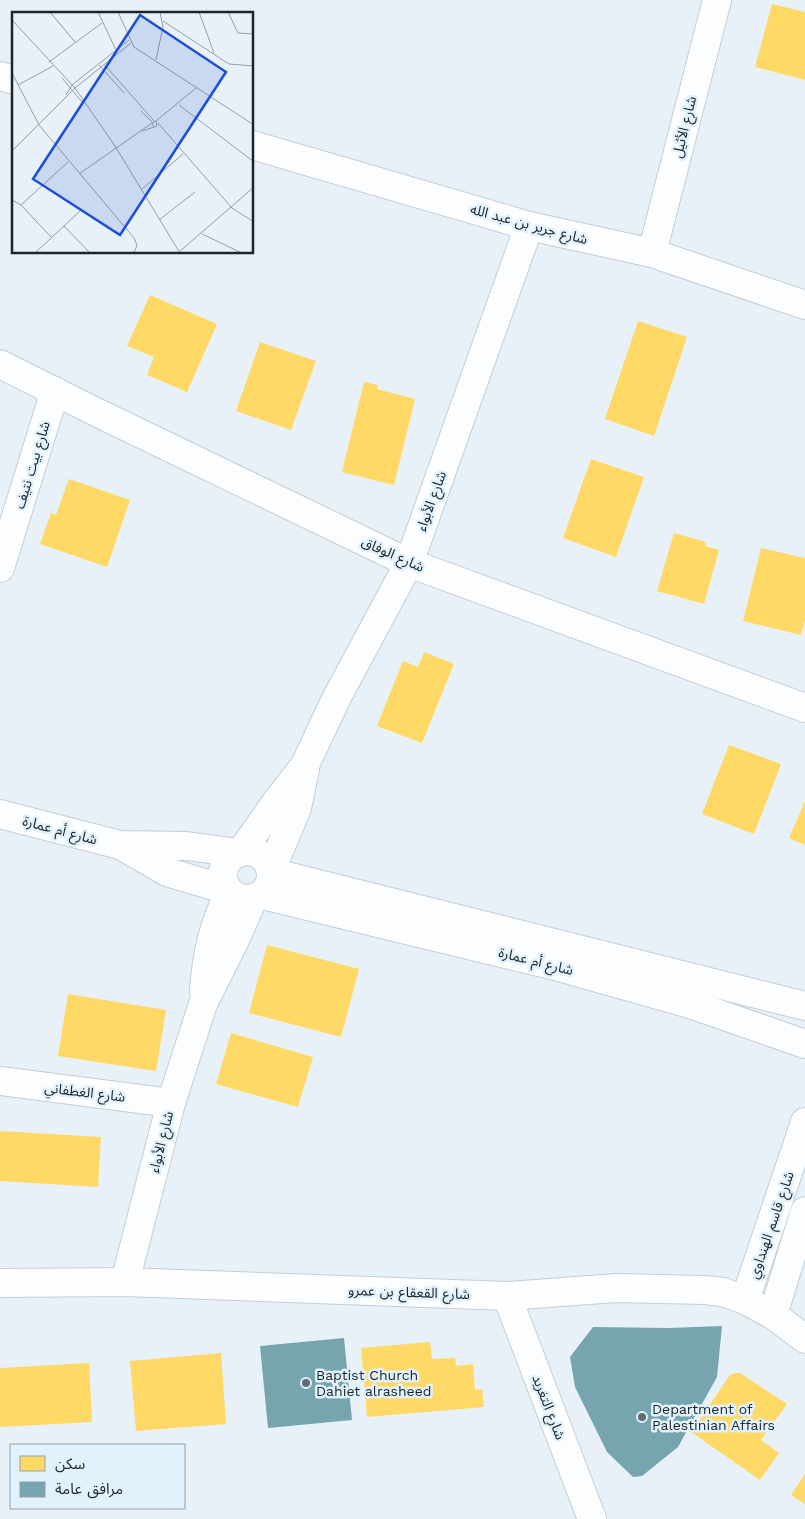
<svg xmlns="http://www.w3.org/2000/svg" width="805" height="1519" viewBox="0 0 805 1519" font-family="'Work Sans','Noto Sans Arabic',sans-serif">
  <rect width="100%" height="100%" fill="#e8f1f7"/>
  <g fill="#ffd966">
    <path d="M772,4L805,12V80L755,67Z"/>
    <path d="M150,295L217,324L187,392L147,375L154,357L127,346Z"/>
    <path d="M638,321L687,337L654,436L605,419Z"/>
    <path d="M260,342L316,361L291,430L236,411Z"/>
    <path d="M364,382L378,385L377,389L415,399L394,485L342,472Z"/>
    <path d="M591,459L644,477L616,557L563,538Z"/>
    <path d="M69,479L130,500L107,567L40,544L51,513L56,515Z"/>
    <path d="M674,533L706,542L705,546L719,550L704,604L657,591Z"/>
    <path d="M761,548L805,558V621L801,635L743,621Z"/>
    <path d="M424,652L454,664L422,743L377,726L403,661L418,667Z"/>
    <path d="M729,745L781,764L754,834L702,814Z"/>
    <path d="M805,801V845L789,838Z"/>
    <path d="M267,945L359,969L341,1037L249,1013Z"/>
    <path d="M68,994L166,1010L156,1071L58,1056Z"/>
    <path d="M231,1033L313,1057L298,1107L216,1084Z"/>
    <path d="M0,1131L101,1137L98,1187L0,1181Z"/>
    <path d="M430,1342L432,1359L455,1358L456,1366L473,1364L475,1390L482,1389L484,1407L367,1417L361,1348Z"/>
    <path d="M221,1353L226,1424L136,1431L130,1361Z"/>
    <path d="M89,1363L92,1422L0,1427V1368Z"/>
    <path d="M735,1373H740L787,1404L761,1440L779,1453L760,1480L691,1432L730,1375Z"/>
    <path d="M805,1474V1504L791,1495Z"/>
  </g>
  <g fill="#76a5af">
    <path d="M722,1326L717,1377L678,1447L642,1476L633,1477L607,1452L575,1387L570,1357L593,1327L669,1328Z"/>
    <path d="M344,1338L352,1420L268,1428L260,1346Z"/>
  </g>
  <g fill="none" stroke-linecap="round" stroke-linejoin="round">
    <g stroke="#c5ced4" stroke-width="30">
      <g id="street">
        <path d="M0,76L14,80"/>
        <path d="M252,145L529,226L652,253L805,305"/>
        <path d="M652,253L717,0"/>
        <path d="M0,568L55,391"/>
        <path d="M241,852L277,801L305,765L336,699L409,563L529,226"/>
        <path d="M271,870L297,808L305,769"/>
        <path d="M204,991C206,955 213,924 230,892"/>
        <path d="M0,1081L171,1103"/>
        <path d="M125,1282L171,1103L203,1004L234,942L253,899"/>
        <path d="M507,1296L592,1519"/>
      </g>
    </g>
    <g stroke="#c5ced4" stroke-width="30">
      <g id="secondary">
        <path d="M0,364L96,412L409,563L805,708"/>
        <path d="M0,814L120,845L187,846L239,853"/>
        <path d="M122,846L167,872L228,890"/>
        <circle cx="247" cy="875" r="24"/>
        <path d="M271,872L805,1006"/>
        <path d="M262,895L559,967L690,1004L805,1044"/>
        <path d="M0,1283L125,1282L507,1296L616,1288L705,1290L723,1292L745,1300L773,1315L805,1339"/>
        <path d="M745,1300L805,1122"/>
        <path d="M773,1315L805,1211"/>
      </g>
    </g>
    <use href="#street" stroke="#fcfdfe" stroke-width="28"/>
    <use href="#secondary" stroke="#fcfdfe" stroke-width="28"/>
  </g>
  <g fill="#636c72" stroke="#e2f2fd" stroke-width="2">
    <circle cx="306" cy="1383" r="5"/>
    <circle cx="642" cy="1417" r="5"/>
  </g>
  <g text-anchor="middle" stroke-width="5" stroke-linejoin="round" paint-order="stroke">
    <g font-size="14" fill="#1b252b" stroke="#e2f2fd">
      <text transform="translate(684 127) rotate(-76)" y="5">شارع الأثيل</text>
      <text transform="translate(529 224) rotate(15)" y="5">شارع جرير بن عبد الله</text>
      <text transform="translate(32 465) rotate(-73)" y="5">شارع بيت نتيف</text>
      <text transform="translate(431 501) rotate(-70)" y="5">شارع الأبواء</text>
      <text transform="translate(393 554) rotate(24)" y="5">شارع الوفاق</text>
      <text transform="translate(60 830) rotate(15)" y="5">شارع أم عمارة</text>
      <text transform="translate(536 961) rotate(14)" y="5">شارع أم عمارة</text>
      <text transform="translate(85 1092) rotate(7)" y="5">شارع الغطفاني</text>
      <text transform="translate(161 1142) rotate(-76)" y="5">شارع الأبواء</text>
      <text transform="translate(771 1225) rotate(-71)" y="5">شارع قاسم الهنداوي</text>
      <text transform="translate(409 1292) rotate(2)" y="5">شارع القعقاع بن عمرو</text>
      <text transform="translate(549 1407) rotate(69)" y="5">شارع التغريد</text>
    </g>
    <g font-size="14" fill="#1b252b" stroke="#e2f2fd" text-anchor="start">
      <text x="316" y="1380">Baptist Church<tspan x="316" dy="16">Dahiet alrasheed</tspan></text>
      <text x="652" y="1414">Department of<tspan x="652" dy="16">Palestinian Affairs</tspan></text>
    </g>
  </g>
  <g transform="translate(12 12)">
    <rect width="241" height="241" fill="#e8f1f7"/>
    <path fill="none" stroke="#969fa5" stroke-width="1" d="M38,0L63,30M86,0L104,38M106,0L122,35L242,113M187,0L202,41M216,0L226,21L242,22M0,8L63,76L103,134L168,241M151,9L217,52L242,54M144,48L151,15L148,0M37,50L90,11M92,52L142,109M87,53L112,81M0,61L27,113L122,226L125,233L122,241M50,66L70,90M6,73L41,54M54,83L60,73L117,28M167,93L242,150M129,99L140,110M144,109L184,76M146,111L220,196L242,210M130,119L145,114L144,109L140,111L142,115M0,139L63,76L119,31M67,162L140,111M130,177L171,142M0,188L9,193L39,225M9,193L56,150M147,208L183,180M52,214L78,241M190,222L230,241M167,240L242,175M23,241L68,199"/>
    <path fill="#1d4ed8" fill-opacity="0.15" stroke="#1d4ed8" stroke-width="2.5" d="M128,3L214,60L108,223L21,167Z"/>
    <rect width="241" height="241" fill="none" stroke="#1b252b" stroke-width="2.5"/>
  </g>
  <rect x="10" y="1444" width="175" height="65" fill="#e2f2fd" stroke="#92a0a9"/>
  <rect x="20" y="1456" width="25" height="15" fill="#ffd966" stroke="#92a0a9"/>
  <text x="55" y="1469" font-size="15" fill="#1b252b">سكن</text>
  <rect x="20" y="1482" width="25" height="15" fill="#76a5af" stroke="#92a0a9"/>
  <text x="55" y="1494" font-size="15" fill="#1b252b">مرافق عامة</text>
</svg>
